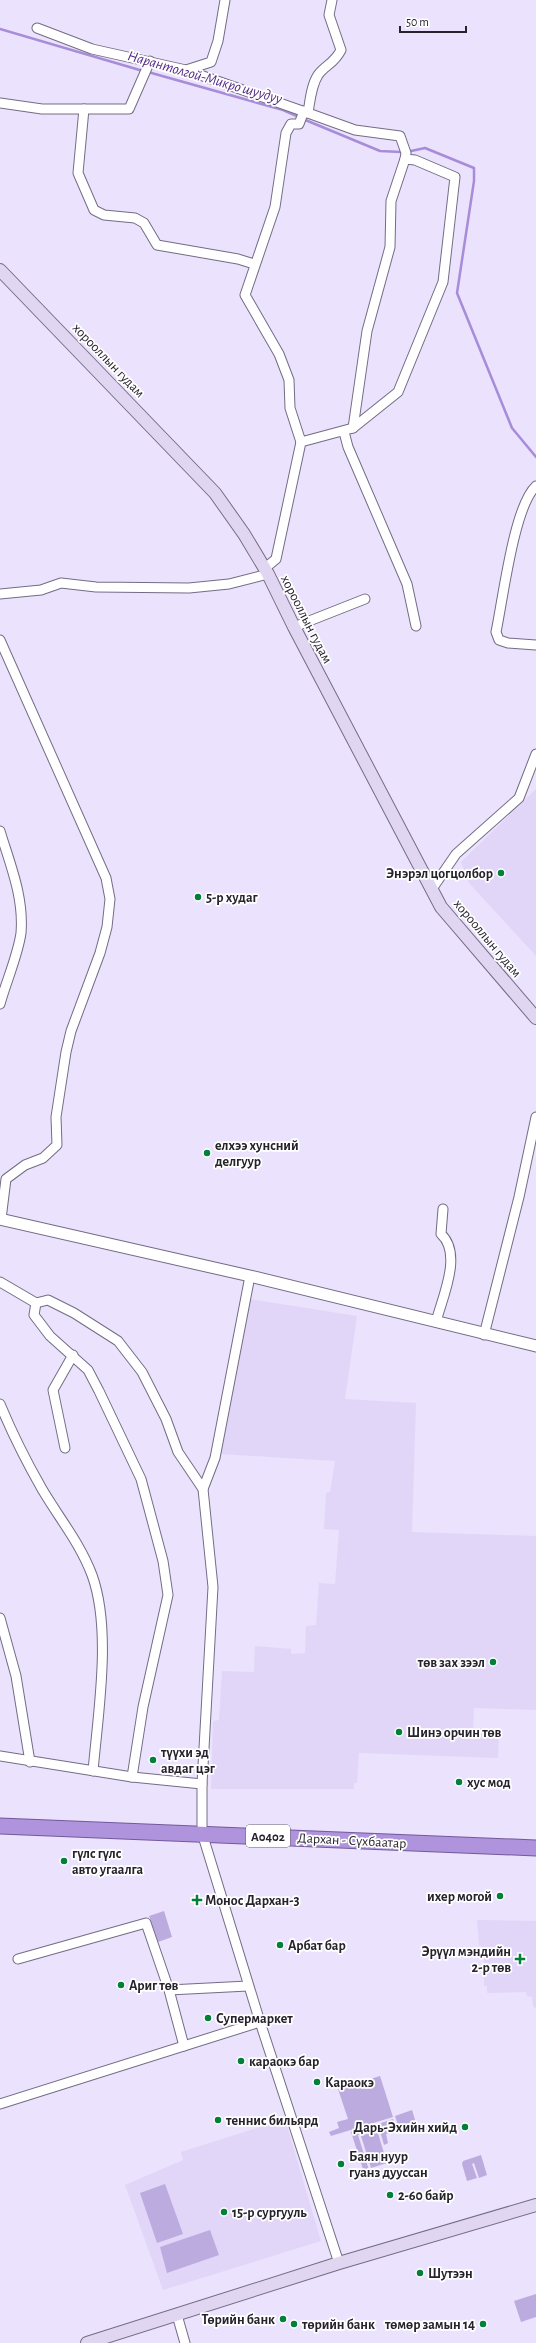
<svg xmlns="http://www.w3.org/2000/svg" width="536" height="2343" viewBox="0 0 536 2343" font-family="'Alegreya Sans',sans-serif">
  <rect width="100%" height="100%" fill="#ebe2fd"/>
  <g fill="#e1d6f8">
    <path d="M536,789V956L469,883L461,862Z"/>
    <path d="M250,1299L357,1316L345,1399L416,1403L412,1532L536,1536V1710L474,1708L473,1728L499,1729L498,1758L359,1753L357,1783H354V1789H211L213,1721L219,1720L222,1671L254,1672L255,1646L291,1649V1654L305,1653L306,1626L316,1625L319,1583L335,1584L339,1530L324,1529L326,1493L330,1492L335,1461L221,1454L234,1372Z"/>
    <path d="M477,1920L536,1921V2009L533,2006L532,1997L527,1996L526,1992L487,1993V1986H484V1948L479,1945Z"/>
    <path d="M285,2119L321,2241L163,2290L125,2185L183,2160L181,2152Z"/>
  </g>
  <g fill="#bcabdf">
    <path d="M164,1911L172,1937L158,1942L149,1916Z"/>
    <path d="M380,2076L393,2117L331,2136L329,2132L339,2128L337,2122L348,2119L338,2089Z"/>
    <path d="M412,2110L416,2123L399,2128L395,2116Z"/>
    <path d="M393,2119L396,2130L386,2134L388,2143L384,2145L378,2124Z"/>
    <path d="M376,2124L377,2129L358,2135L369,2170L364,2172L351,2132Z"/>
    <path d="M377,2130L387,2163L371,2168L361,2136Z"/>
    <path d="M481,2155L487,2175L479,2178L474,2163L472,2164L477,2178L467,2181L462,2164L463,2161Z"/>
    <path d="M165,2184L183,2234L157,2243L140,2193Z"/>
    <path d="M210,2230L219,2255L167,2273L160,2247Z"/>
    <path d="M536,2294V2317L521,2322L514,2301Z"/>
  </g>
  <g fill="none" stroke-linecap="round" stroke-linejoin="round">
    <g stroke="#a78cd8" stroke-width="2.5">
      <path d="M0,29L143,71"/>
      <path d="M148,72L283,110L299,117"/>
      <path d="M303,119L380,151L401,152"/>
      <path d="M411,151L425,148L474,168V181L457,293L512,428L536,457"/>
    </g>
    <g stroke="#746c84" stroke-width="11">
      <g id="minor">
        <path d="M332,0L329,15L341,50C334,64 325,65 318,75C311,86 310,101 308,113L355,130L400,136L406,153L405,159L391,201L390,247L367,331L353,428"/>
        <path d="M37,28L92,49L186,70L308,113"/>
        <path d="M186,70L211,62L218,41L225,0"/>
        <path d="M0,103L42,109H129L150,61"/>
        <path d="M84,109L78,173L94,210L104,215L135,218L144,223L157,245L238,259L254,264"/>
        <path d="M344,432L348,447L407,584L416,626"/>
        <path d="M301,442L290,408L289,380L279,354L245,295L275,207L286,133L291,124H299L304,111"/>
        <path d="M536,486C514,506 503,599 496,632L499,640L508,643L536,645"/>
        <path d="M264,569L276,559L301,442L353,428L398,392L443,282L455,177L415,160L405,159"/>
        <path d="M0,594L41,590L61,583L96,587L189,588L229,584L268,574"/>
        <path d="M294,627L365,599"/>
        <path d="M0,640L106,878L110,899L107,927L100,953L71,1031L66,1052L56,1117L57,1145L43,1158L25,1165L6,1179L1,1219"/>
        <path d="M0,831C10,864 24,897 21,933C18,955 6,982 0,1004"/>
        <path d="M432,889L456,854L519,798L536,754"/>
        <path d="M250,1276L215,1458L203,1489L213,1587L202,1784V1833L260,2022L339,2263"/>
        <path d="M0,1282L36,1303L48,1300L74,1313L118,1341L142,1372L166,1419L178,1452L203,1489"/>
        <path d="M36,1303L34,1315L50,1336L88,1370L99,1391L141,1479L163,1561L168,1595L143,1707L132,1777"/>
        <path d="M436,1322C442,1298 463,1254 441,1234L443,1209"/>
        <path d="M484,1335L519,1197L536,1117"/>
        <path d="M0,1404C12,1433 26,1461 42,1489C59,1518 80,1543 92,1575C112,1630 98,1713 93,1771"/>
        <path d="M65,1448L53,1390L73,1355"/>
        <path d="M0,1618L16,1676L30,1762"/>
        <path d="M0,1756L132,1777L202,1784"/>
        <path d="M18,1959L146,1923L169,1990L184,2046"/>
        <path d="M169,1990L248,1986"/>
        <path d="M0,2104L260,2022"/>
        <path d="M177,2315L185,2343"/>
      </g>
    </g>
    <g stroke="#746c84" stroke-width="13">
      <path id="tertiary" d="M0,1219L250,1276L536,1346"/>
    </g>
    <g stroke="#746c84" stroke-width="14">
      <g id="secondary">
        <path d="M0,270L215,493L244,534L268,574L294,627L441,907L536,1018"/>
        <path d="M87,2343L339,2263L536,2205"/>
      </g>
    </g>
    <g stroke="#725a9a" stroke-width="17">
      <path id="trunk" d="M0,1826L536,1848"/>
    </g>
    <use href="#minor" stroke="#fff" stroke-width="9"/>
    <use href="#tertiary" stroke="#fff" stroke-width="11"/>
    <use href="#secondary" stroke="#e1d6f2" stroke-width="12"/>
    <use href="#trunk" stroke="#af93dc" stroke-width="15"/>
  </g>
  <g fill="#02803a" stroke="#fff" stroke-width="1.5">
    <circle cx="501" cy="873" r="4"/>
    <circle cx="198" cy="897" r="4"/>
    <circle cx="207" cy="1153" r="4"/>
    <circle cx="493" cy="1662" r="4"/>
    <circle cx="399" cy="1732" r="4"/>
    <circle cx="153" cy="1760" r="4"/>
    <circle cx="459" cy="1782" r="4"/>
    <circle cx="64" cy="1861" r="4"/>
    <circle cx="500" cy="1896" r="4"/>
    <path d="M195 1894h4v4h4v4h-4v4h-4v-4h-4v-4h4z"/>
    <circle cx="280" cy="1945" r="4"/>
    <path d="M518 1953h4v4h4v4h-4v4h-4v-4h-4v-4h4z"/>
    <circle cx="121" cy="1985" r="4"/>
    <circle cx="208" cy="2018" r="4"/>
    <circle cx="241" cy="2061" r="4"/>
    <circle cx="317" cy="2082" r="4"/>
    <circle cx="218" cy="2120" r="4"/>
    <circle cx="465" cy="2127" r="4"/>
    <circle cx="341" cy="2164" r="4"/>
    <circle cx="390" cy="2195" r="4"/>
    <circle cx="224" cy="2212" r="4"/>
    <circle cx="420" cy="2273" r="4"/>
    <circle cx="283" cy="2319" r="4"/>
    <circle cx="294" cy="2324" r="4"/>
    <circle cx="483" cy="2324" r="4"/>
  </g>
  <g text-anchor="middle" stroke-width="3.5" stroke-linejoin="round" paint-order="stroke">
    <rect fill="#fff" stroke="#68656c" stroke-width="1" x="246" y="1825" width="44" height="22" rx="3"/>
    <g font-size="13" font-weight="bold" fill="#27232d">
      <text x="268" y="1841">A0402</text>
    </g>
    <g font-size="14" fill="#27232d" stroke="#fff">
      <text transform="translate(109 360) rotate(46)" y="5">хорооллын гудам</text>
      <text transform="translate(307 619) rotate(63)" y="5">хорооллын гудам</text>
      <text transform="translate(488 938) rotate(50)" y="5">хорооллын гудам</text>
      <text transform="translate(352 1840) rotate(3)" y="5">Дархан - Сүхбаатар</text>
    </g>
    <g font-size="14" font-weight="bold" fill="#27232d" stroke="#fff" text-anchor="start">
      <text x="493" y="878" text-anchor="end">Энэрэл цогцолбор</text>
      <text x="206" y="902">5-р худаг</text>
      <text x="215" y="1150">елхээ хунсний<tspan x="215" dy="16">делгуур</tspan></text>
      <text x="485" y="1667" text-anchor="end">төв зах зээл</text>
      <text x="407" y="1737">Шинэ орчин төв</text>
      <text x="161" y="1757">түүхи эд<tspan x="161" dy="16">авдаг цэг</tspan></text>
      <text x="467" y="1787">хус мод</text>
      <text x="72" y="1858">гүлс гүлс<tspan x="72" dy="16">авто угаалга</tspan></text>
      <text x="492" y="1901" text-anchor="end">ихер могой</text>
      <text x="205" y="1905">Монос Дархан-3</text>
      <text x="288" y="1950">Арбат бар</text>
      <text x="511" y="1956" text-anchor="end">Эрүүл мэндийн<tspan x="511" dy="16">2-р төв</tspan></text>
      <text x="129" y="1990">Ариг төв</text>
      <text x="216" y="2023">Супермаркет</text>
      <text x="249" y="2066">караокэ бар</text>
      <text x="325" y="2087">Караокэ</text>
      <text x="226" y="2125">теннис бильярд</text>
      <text x="457" y="2132" text-anchor="end">Дарь-Эхийн хийд</text>
      <text x="349" y="2161">Баян нуур<tspan x="349" dy="16">гуанз дууссан</tspan></text>
      <text x="398" y="2200">2-60 байр</text>
      <text x="232" y="2217">15-р сургууль</text>
      <text x="428" y="2278">Шутээн</text>
      <text x="275" y="2324" text-anchor="end">Төрийн банк</text>
      <text x="302" y="2329">төрийн банк</text>
      <text x="475" y="2329" text-anchor="end">төмөр замын 14</text>
    </g>
    <g font-size="15" font-style="italic" fill="#522a84" stroke="#fff">
      <text transform="translate(205 77) rotate(16)" y="5">Нарантолгой-Микро шуудуу</text>
    </g>
  </g>
  <path d="M400 26v6h66v-6" fill="none" stroke="#27232d" stroke-width="2"/>
  <text x="406" y="26" font-size="12" fill="#27232d" stroke="#ffffff" stroke-width="3" paint-order="stroke">50 m</text>
</svg>
